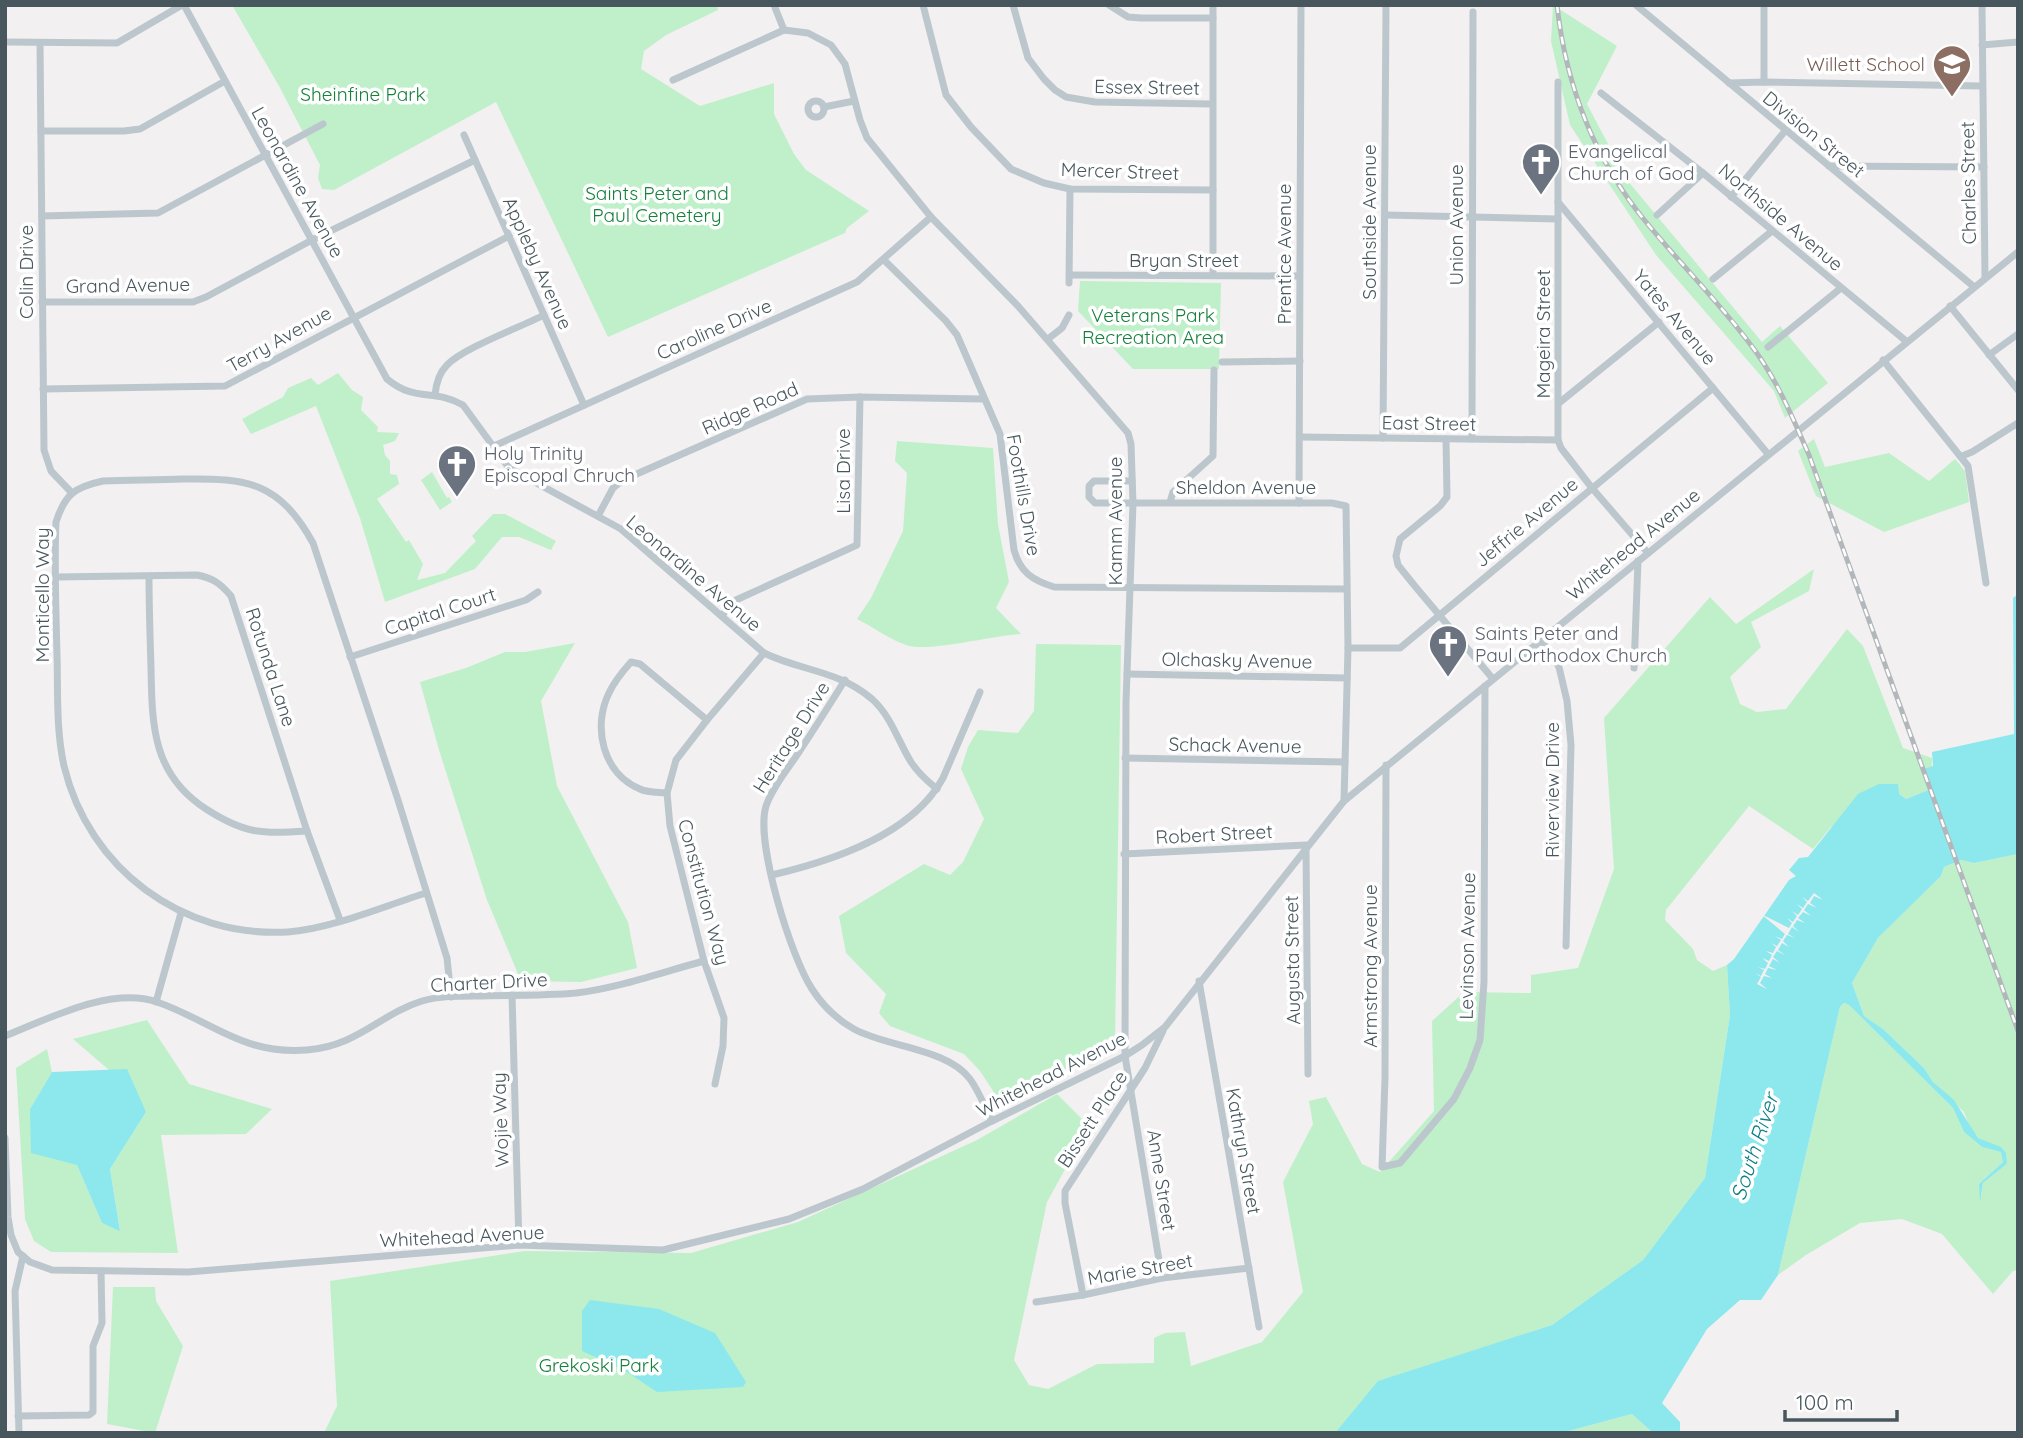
<svg xmlns="http://www.w3.org/2000/svg" width="2023" height="1438" viewBox="0 0 2023 1438" font-family="Quicksand,sans-serif">
  <rect width="100%" height="100%" fill="#f3f0f1"/>
  <g fill="#bff0ca">
    <path d="M232,5H717L718,10L666,35L644,51L641,69L700,106L774,83V114L794,154L806,170L869,211L847,228L845,233L608,337L496,102L334,190L322,189L318,178L320,165L279,86Z"/>
    <path d="M1553,5L1617,46L1587,104L1627,180L1762,342L1780,326L1828,383L1785,418L1774,391L1656,255L1570,125L1551,41Z"/>
    <path d="M1080,281L1221,283L1219,369H1133L1078,311Z"/>
    <path d="M338,373L352,390L363,397L361,410L378,427L377,432L399,433L395,441L383,445L385,455L390,461V474L397,475L399,484L377,499L406,542L409,540L423,564L417,580L445,573L476,541L472,536L493,514H505L556,541L551,550L519,537H502L475,569L385,602L360,518L316,406L251,434L242,419L283,397L288,388L311,378L318,385Z"/>
    <path d="M1814,439L1825,467L1889,453L1929,481L1955,459L1965,471L1969,502L1884,532L1816,496L1798,451Z"/>
    <path d="M897,441L993,448L998,524L1009,582L996,608L1021,634C993,635 927,653 906,645C889,639 873,627 857,619L871,598L903,531L907,473L895,461Z"/>
    <path d="M432,472L447,498L449,497L452,502L440,510L421,480Z"/>
    <path d="M1814,569L1809,591L1751,622L1761,647L1730,677L1740,704L1757,712L1786,709L1847,629L1863,646L1903,748L1932,758L1931,789L1906,799L1899,794L1831,827L1813,849L1749,806L1666,910L1665,920L1693,949L1697,960L1713,971L1727,965L1730,1015L1705,1178L1643,1260L1552,1325L1379,1381L1335,1433H324L337,1406L330,1281L524,1251L691,1253L798,1222L977,1140L1057,1094L1089,1126L1047,1202L1014,1360L1029,1385L1048,1389L1097,1364L1154,1363V1338L1165,1333L1185,1332L1191,1366L1262,1342L1303,1292L1283,1182L1313,1124L1309,1101L1326,1097L1362,1164L1380,1172L1434,1111L1432,1021L1464,992L1531,993V975L1578,968L1614,869L1604,718L1710,597L1736,624Z"/>
    <path d="M575,643L541,701L557,786L628,922L637,968L581,982L521,981L487,900L439,750L420,682L466,668L505,652H525Z"/>
    <path d="M1036,644L1121,645L1115,1042L1111,1051L997,1097L980,1071L964,1054L890,1026L879,1013L886,994L846,953L839,916L924,864L950,875L963,862L984,819L961,769L968,747L978,730L1018,733L1034,711Z"/>
    <path d="M2018,854V1270L2013,1271L1993,1294L1942,1234L1902,1219L1860,1223L1806,1255L1778,1275L1840,1007L1844,1003L1849,1005L1953,1108L1964,1132L1982,1147L2002,1152L2003,1162L1979,1184L1981,1197L1983,1183L2007,1164L2001,1148L1978,1138L1971,1130L1964,1112L1933,1082L1924,1068L1883,1029L1864,1016L1852,983L1878,938L1941,876L1944,867L1961,860L1974,863Z"/>
    <path d="M147,1020L189,1084L272,1109L246,1134L161,1135L178,1253L51,1252L34,1241L25,1219L16,1068L47,1049L52,1072L30,1109L77,1165L102,1223L120,1230L110,1169L146,1112L109,1070L73,1039Z"/>
    <path d="M113,1287H155L156,1301L183,1346L155,1433L107,1424Z"/>
    <path d="M1632,1414L1653,1433H1561Z"/>
  </g>
  <g fill="#8ce8ed">
    <path d="M2018,594V854L1974,863L1961,860L1944,867L1941,876L1878,938L1852,983L1864,1016L1883,1029L1924,1068L1933,1082L1954,1100L1978,1138L2001,1147L2006,1153L2007,1164L1983,1183L1980,1202L1979,1184L2003,1162L2001,1152L1982,1147L1964,1132L1953,1108L1849,1005L1844,1003L1840,1007L1778,1275L1761,1300H1740L1707,1329L1662,1403L1680,1422V1433H1653L1632,1414L1561,1433H1335L1378,1381L1552,1325L1643,1260L1705,1178L1730,1015L1727,965L1734,959L1789,880L1796,876L1789,870L1799,858L1808,857L1858,794L1879,784H1898L1899,794L1906,799L1931,789L1924,769L1933,766L1932,752L2014,734L2013,598Z"/>
    <path d="M127,1069L146,1112L110,1169L120,1231L102,1223L77,1165L31,1153L30,1109L52,1072Z"/>
    <path d="M590,1300L659,1309L715,1333L746,1382L743,1387L657,1392L624,1370L582,1351V1311Z"/>
  </g>
  <path fill="#f3f0f1" d="M1814,893L1823,900L1814,896L1810,903L1817,908L1808,904L1804,910L1811,916L1803,912L1798,918L1805,923L1797,920L1793,926L1799,932L1792,927L1788,934L1795,938L1787,935L1783,941L1789,947L1782,943L1778,950L1785,955L1777,951L1773,957L1780,963L1773,959L1769,966L1777,970L1768,968L1765,974L1772,978L1764,976L1760,983L1767,989L1757,984L1761,977L1755,973L1761,976L1764,970L1758,967L1765,969L1768,963L1762,958L1769,961L1772,955L1766,951L1773,953L1776,947L1771,943L1777,946L1781,940L1775,936L1782,939L1785,934L1761,914L1789,928L1792,923L1787,918L1793,922L1797,916L1792,911L1798,915L1802,909L1797,904L1803,908L1807,902L1802,897L1808,901Z"/>
  <g fill="none" stroke-linecap="round" stroke-linejoin="round">
    <g stroke="#bcc7cd" stroke-width="7">
      <path d="M184,5L387,379C416,403 433,388 463,405L509,468L621,529L764,653C801,671 838,670 872,699C891,716 898,741 911,762C918,773 927,781 937,789"/>
      <path d="M774,5L784,30"/>
      <path d="M923,5L946,95L971,127L1011,169L1044,183L1070,189L1213,190"/>
      <path d="M1013,5L1028,58L1044,79L1055,90L1066,97L1095,102L1212,104"/>
      <path d="M1109,5L1128,17L1141,18H1213"/>
      <path d="M1636,5L1973,286"/>
      <path d="M1982,5L1985,277"/>
      <path d="M5,42L117,43L182,5"/>
      <path d="M40,43L44,450L51,471L71,492"/>
      <path d="M1982,45L2018,42"/>
      <path d="M673,80L784,30L808,33L831,45L845,64L860,120L867,138L931,217L1018,306L1128,433L1131,444L1133,503L1126,702L1125,1056L1162,1278"/>
      <path d="M1558,82V440L1561,448L1592,488L1648,553"/>
      <path d="M1764,82V5"/>
      <path d="M1729,83L1764,82L1982,86"/>
      <path d="M1601,93L1703,173L1906,341"/>
      <circle cx="816" cy="109" r="8"/>
      <path d="M824,107L854,101"/>
      <path d="M41,131H124L140,129L225,81"/>
      <path d="M464,135L584,405"/>
      <path d="M1829,166L1984,167"/>
      <path d="M1731,197L1785,131"/>
      <path d="M1558,202L1768,454"/>
      <path d="M1386,215L1558,219"/>
      <path d="M1657,215L1703,173"/>
      <path d="M42,216L158,213L323,124"/>
      <path d="M884,260L946,321L957,335L964,351L1000,434L1014,550C1020,572 1032,580 1054,587L1345,589"/>
      <path d="M1070,275L1299,276"/>
      <path d="M1213,275V5"/>
      <path d="M1713,279L1772,231"/>
      <path d="M1069,283L1070,189"/>
      <path d="M42,302H193L206,297L312,240L475,160"/>
      <path d="M1950,306L2018,390"/>
      <path d="M1048,339L1062,328L1069,315"/>
      <path d="M1768,347L1841,288"/>
      <path d="M1989,355L2018,334"/>
      <path d="M1883,360L1968,466L1986,583"/>
      <path d="M1222,362L1300,361"/>
      <path d="M43,389L225,386L509,236"/>
      <path d="M435,395C436,384 439,373 447,365C463,348 521,327 544,315"/>
      <path d="M1559,403L1659,322"/>
      <path d="M1300,437L1558,440"/>
      <path d="M1383,438L1386,5"/>
      <path d="M1446,439L1447,497L1440,506L1400,539L1396,556L1398,565L1414,585L1493,679"/>
      <path d="M1472,439L1473,12"/>
      <path d="M494,446L857,282L931,217"/>
      <path d="M1962,456L1972,452L2018,423"/>
      <path d="M1132,481H1094L1089,486V497L1095,503H1332L1346,506L1348,648L1344,801"/>
      <path d="M1170,502L1173,492L1213,456L1214,370"/>
      <path d="M1299,503L1301,5"/>
      <path d="M598,516L613,488L623,480L807,399L860,397L983,399"/>
      <path d="M149,576C149,606 150,637 151,667C152,725 152,774 206,809C245,834 261,834 307,831"/>
      <path d="M56,577L197,575C213,578 221,584 231,596L307,831L340,920"/>
      <path d="M722,615L736,600L857,545L860,397"/>
      <path d="M1541,639L1559,667L1567,701L1571,745L1566,946"/>
      <path d="M1348,648H1400L1713,388"/>
      <path d="M350,657L526,600L538,592"/>
      <path d="M1634,668L1638,561"/>
      <path d="M1127,674L1347,678"/>
      <path d="M845,680C830,704 815,728 799,752C788,769 773,786 766,806C755,842 791,957 812,989C823,1006 836,1019 854,1029C886,1047 947,1048 970,1079C979,1091 985,1108 992,1121"/>
      <path d="M1125,758L1345,762"/>
      <path d="M1386,765L1385,1078L1382,1167L1400,1163L1454,1099L1470,1068L1480,1040L1484,982L1485,686"/>
      <path d="M667,793C658,792 648,793 640,789C603,774 592,727 609,693C614,682 623,671 631,662L640,664L707,720"/>
      <path d="M1124,854L1306,845L1308,1074"/>
      <path d="M772,875C832,861 912,835 943,778L980,692"/>
      <path d="M426,893C384,906 331,929 288,932C182,938 89,869 64,766C56,730 58,692 57,655C56,610 54,566 56,522C65,494 75,487 103,481C130,480 157,480 183,479C248,478 279,482 313,543L398,800L447,958L451,997"/>
      <path d="M1199,981L1259,1327"/>
      <path d="M512,995L519,1245"/>
      <path d="M156,1002L181,913"/>
      <path d="M5,1036C48,1019 110,986 157,1002C212,1021 242,1055 307,1050C358,1046 380,1014 422,1001C439,996 458,996 475,996C508,995 543,996 576,993C619,988 662,972 704,961"/>
      <path d="M715,1084L723,1046L724,1018L704,961L670,826L667,793L676,760L707,720L764,653"/>
      <path d="M5,1138L8,1217L11,1235L18,1252L30,1262L52,1270L188,1272L519,1245L663,1250L789,1219L863,1189L992,1121L1125,1056L1142,1045L1165,1027L1344,801L2018,252"/>
      <path d="M1083,1295L1065,1203V1191L1145,1068L1163,1031"/>
      <path d="M1036,1302L1083,1295L1162,1278L1249,1268"/>
      <path d="M18,1416L89,1415L93,1412V1346L102,1323L101,1271"/>
      <path d="M19,1433L15,1291L23,1256"/>
    </g>
    <g stroke="#b2b7bb" stroke-width="5">
      <path id="rail" d="M1557,5C1566,86 1594,159 1646,222C1682,266 1723,306 1756,352C1779,384 1793,419 1809,455L2018,1031"/>
    </g>
    <use href="#rail" stroke="#fff" stroke-width="2.5" stroke-dasharray="8" stroke-linecap="butt"/>
  </g>
  <defs>
    <g id="school-pin" transform="scale(2.0125)"><path d="M0 17L-7.5 6A9.5 9.5 0 1 1 7.5 6Z" fill="#8d6e63" stroke="#fff"/><path d="M0-5L7-2L0 1L-7-2ZM-4 1L0 2.5L4 1V4Q0 6-4 4Z" fill="#fff"/></g>
    <g id="church-pin" transform="scale(2.0125)"><path d="M0 17L-7.5 6A9.5 9.5 0 1 1 7.5 6Z" fill="#6b7280" stroke="#fff"/><path d="M-1.2-6h2.4v3.5h3.3v2.4h-3.3V6h-2.4V-.1h-3.3v-2.4h3.3Z" fill="#fff"/></g>
  </defs>
  <g fill-rule="evenodd">
    <use href="#school-pin" x="1952" y="64"/>
    <use href="#church-pin" x="1541" y="162"/>
    <use href="#church-pin" x="457" y="464"/>
    <use href="#church-pin" x="1448" y="644"/>
  </g>
  <g text-anchor="middle" stroke-width="7" stroke-linejoin="round" paint-order="stroke">
    <g font-size="19" fill="#785e54" stroke="#fff" text-anchor="end">
      <text x="1925" y="71">Willett School</text>
    </g>
    <g font-size="19" fill="#48575e" stroke="#fff">
      <text transform="translate(1147 87) rotate(1)" y="7">Essex Street</text>
      <text transform="translate(1814 134) rotate(39)" y="7">Division Street</text>
      <text transform="translate(1120 171) rotate(2)" y="7">Mercer Street</text>
      <text transform="translate(298 182) rotate(61)" y="7">Leonardine Avenue</text>
      <text transform="translate(1968 183) rotate(-91)" y="7">Charles Street</text>
      <text transform="translate(1781 217) rotate(40)" y="7">Northside Avenue</text>
      <text transform="translate(1369 222) rotate(-90)" y="7">Southside Avenue</text>
      <text transform="translate(1456 225) rotate(-90)" y="7">Union Avenue</text>
      <text transform="translate(1284 254) rotate(-90)" y="7">Prentice Avenue</text>
      <text x="1184" y="267">Bryan Street</text>
      <text transform="translate(538 263) rotate(66)" y="7">Appleby Avenue</text>
      <text transform="translate(26 272) rotate(-90)" y="7">Colin Drive</text>
      <text transform="translate(128 285) rotate(-1)" y="7">Grand Avenue</text>
      <text transform="translate(1675 317) rotate(50)" y="7">Yates Avenue</text>
      <text transform="translate(714 329) rotate(-24)" y="7">Caroline Drive</text>
      <text transform="translate(1543 334) rotate(-90)" y="7">Mageira Street</text>
      <text transform="translate(279 339) rotate(-29)" y="7">Terry Avenue</text>
      <text transform="translate(750 408) rotate(-24)" y="7">Ridge Road</text>
      <text transform="translate(1429 423) rotate(1)" y="7">East Street</text>
      <text transform="translate(843 471) rotate(-90)" y="7">Lisa Drive</text>
      <text x="1246" y="494">Sheldon Avenue</text>
      <text transform="translate(1024 495) rotate(80)" y="7">Foothills Drive</text>
      <text transform="translate(1115 521) rotate(-90)" y="7">Kamm Avenue</text>
      <text transform="translate(1526 522) rotate(-40)" y="7">Jeffrie Avenue</text>
      <text transform="translate(1633 544) rotate(-39)" y="7">Whitehead Avenue</text>
      <text transform="translate(694 573) rotate(40)" y="7">Leonardine Avenue</text>
      <text transform="translate(42 595) rotate(-90)" y="7">Monticello Way</text>
      <text transform="translate(440 611) rotate(-18)" y="7">Capital Court</text>
      <text transform="translate(1237 660) rotate(1)" y="7">Olchasky Avenue</text>
      <text transform="translate(271 667) rotate(72)" y="7">Rotunda Lane</text>
      <text transform="translate(791 737) rotate(-58)" y="7">Heritage Drive</text>
      <text transform="translate(1235 745) rotate(1)" y="7">Schack Avenue</text>
      <text transform="translate(1552 790) rotate(-90)" y="7">Riverview Drive</text>
      <text transform="translate(1214 834) rotate(-3)" y="7">Robert Street</text>
      <text transform="translate(704 892) rotate(75)" y="7">Constitution Way</text>
      <text transform="translate(1467 946) rotate(-89)" y="7">Levinson Avenue</text>
      <text transform="translate(1292 960) rotate(-91)" y="7">Augusta Street</text>
      <text transform="translate(1370 966) rotate(-90)" y="7">Armstrong Avenue</text>
      <text transform="translate(489 982) rotate(-3)" y="7">Charter Drive</text>
      <text transform="translate(1051 1074) rotate(-27)" y="7">Whitehead Avenue</text>
      <text transform="translate(1092 1119) rotate(-57)" y="7">Bissett Place</text>
      <text transform="translate(500 1120) rotate(-92)" y="7">Wojie Way</text>
      <text transform="translate(1244 1151) rotate(80)" y="7">Kathryn Street</text>
      <text transform="translate(1162 1180) rotate(81)" y="7">Anne Street</text>
      <text transform="translate(462 1236) rotate(-3)" y="7">Whitehead Avenue</text>
      <text transform="translate(1140 1269) rotate(-10)" y="7">Marie Street</text>
    </g>
    <g font-size="19" fill="#17813c" stroke="#fff">
      <text x="363" y="101">Sheinfine Park</text>
      <text x="657" y="200">Saints Peter and<tspan x="657" dy="22">Paul Cemetery</tspan></text>
      <text x="1153" y="322">Veterans Park<tspan x="1153" dy="22">Recreation Area</tspan></text>
      <text x="599" y="1372">Grekoski Park</text>
    </g>
    <g font-size="19" fill="#5b616d" stroke="#fff" text-anchor="start">
      <text x="1568" y="158">Evangelical<tspan x="1568" dy="22">Church of God</tspan></text>
      <text x="484" y="460">Holy Trinity<tspan x="484" dy="22">Episcopal Chruch</tspan></text>
      <text x="1475" y="640">Saints Peter and<tspan x="1475" dy="22">Paul Orthodox Church</tspan></text>
    </g>
    <g font-size="21" font-style="italic" fill="#0c8087" stroke="#fff">
      <text transform="translate(1755 1147) rotate(-72)" y="7">South River</text>
    </g>
  </g>
  <rect width="2023" height="1438" fill="none" stroke="#48575e" stroke-width="14"/>
  <path d="M1785 1410v10h112v-10" fill="none" stroke="#48575e" stroke-width="3.5"/>
  <text x="1796" y="1410" font-size="21" fill="#48575e" stroke="#ffffff" stroke-width="5" paint-order="stroke">100 m</text>
</svg>
